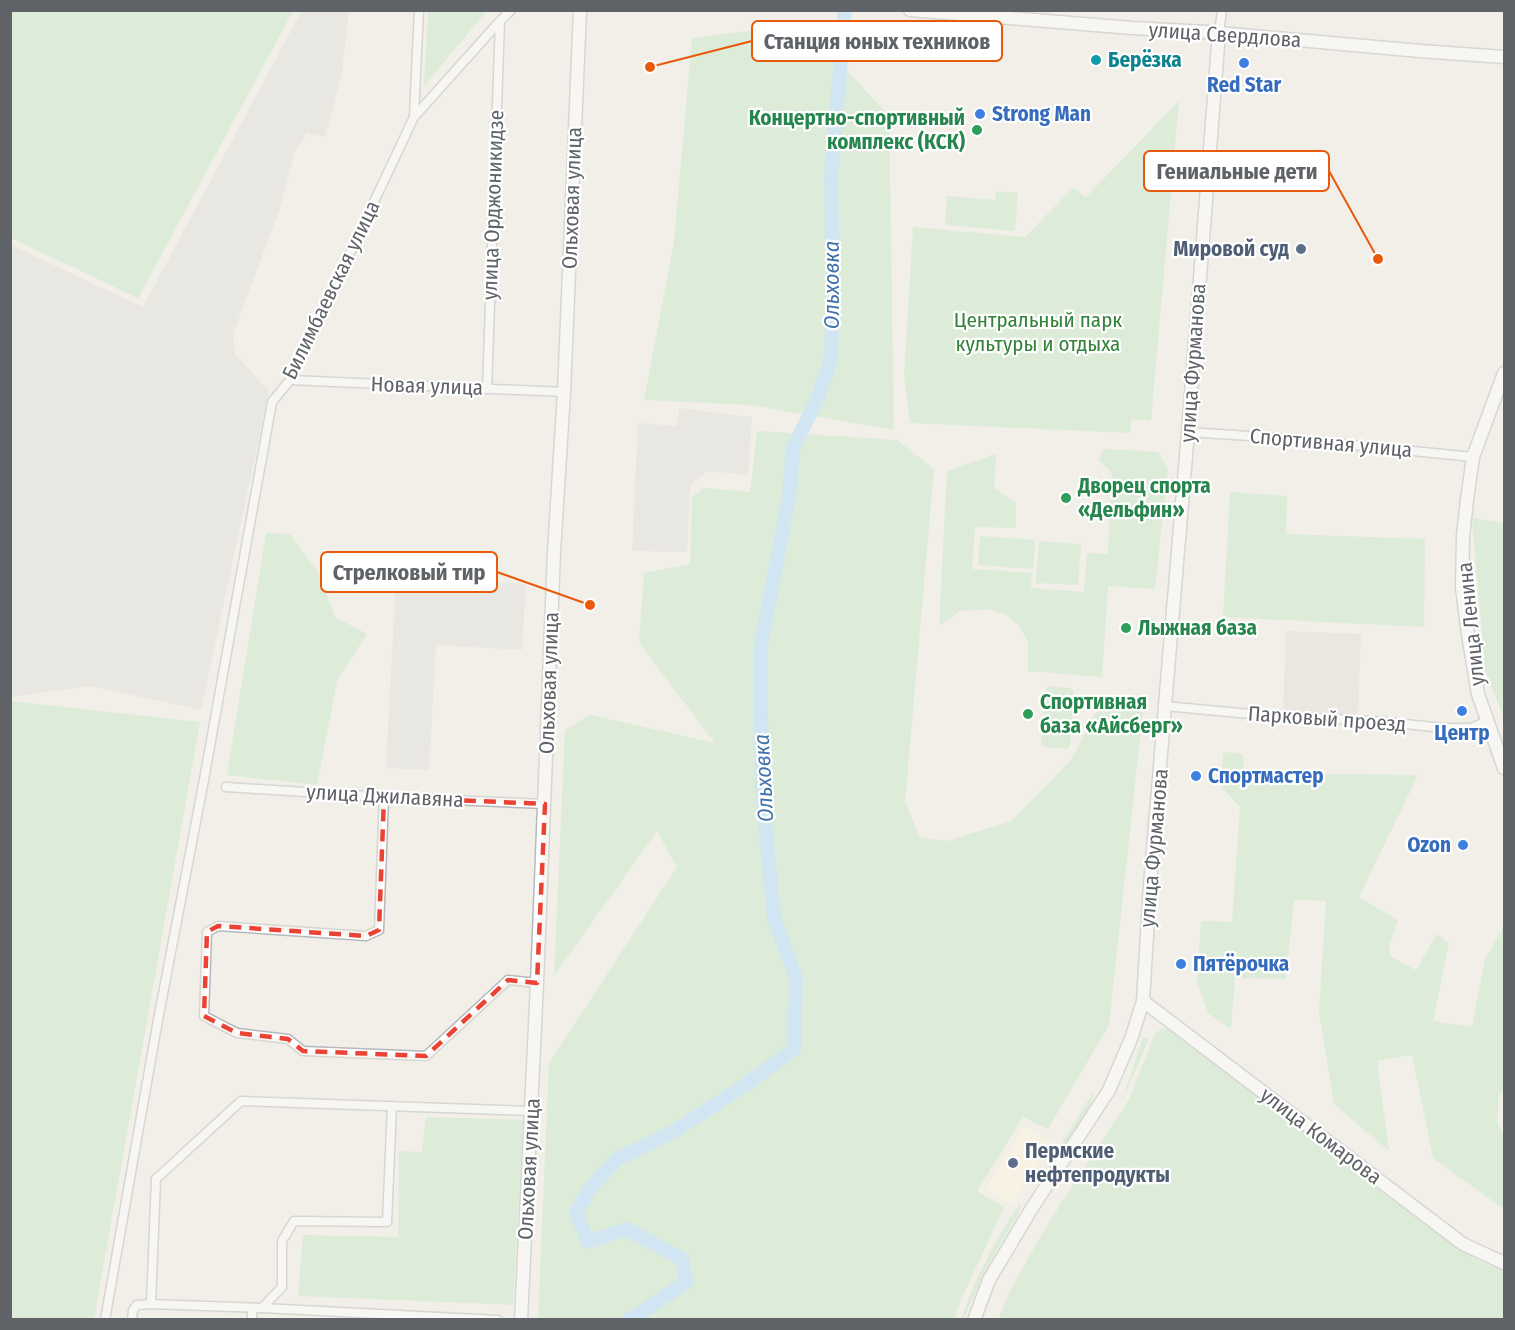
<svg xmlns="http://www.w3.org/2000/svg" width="1515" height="1330" viewBox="0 0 1515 1330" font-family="'Fira Sans Condensed',sans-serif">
  <rect width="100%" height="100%" fill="#f1efe8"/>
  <path fill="#fef7e0" d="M1025,1127L1052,1144L1011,1205L986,1187Z"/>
  <g fill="#e0deda">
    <path d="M302,10L349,11L342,72L325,137L307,133L295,152L279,211L233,334L235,354L269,391L201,710L90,686L11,697V245L143,307Z"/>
    <path d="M679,408L752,417L748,475L708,471L690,485L687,552L632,551L638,423L677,426Z"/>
    <path d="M396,577L526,584L522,650L436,645L429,770L386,768Z"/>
  </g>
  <path fill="#e1ded6" d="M1286,631L1361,634L1358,714L1283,711Z"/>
  <g fill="#c5e8c5">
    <path d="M11,10L293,11L138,298L11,238Z"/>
    <path d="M428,11H485V13L424,86Z"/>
    <path d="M804,24L889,116L894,430L751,405L644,400L674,242L692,38Z"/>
    <path d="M1179,101L1151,420L1131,419L1130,433L910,423L904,376L913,227L1025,237L1073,188L1086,197Z"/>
    <path d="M996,191L1018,193L1015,231L945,225L947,196L995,200Z"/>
    <path d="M757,431L897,440L934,469L905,802L920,837L947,841L1011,821L1071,760L1103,699H1136L1144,701L1109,1025L1048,1129L1023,1117L977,1191L1004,1207L960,1302L954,1319H538L549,1063L677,867L657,831L554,976L565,730L591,715L715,743L639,642L644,573L690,564L692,497L704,488L750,492Z"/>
    <path d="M1103,449L1158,452L1168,469L1155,589L1108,586L1102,677L1028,671V642L1019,626L1007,615L988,609L960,611L939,626L947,471L996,454L994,488L1016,503V528L975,527L972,569L1032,573L1031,588L1084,592L1087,553L1108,554L1112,473L1099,460Z"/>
    <path d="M1230,492L1287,496L1286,534L1425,539L1424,627L1223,617Z"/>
    <path d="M1472,518L1504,523V719L1485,670Z"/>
    <path d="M266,533L290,534L319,574L335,617L367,634L337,681L317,785L227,775Z"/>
    <path d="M980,536L1035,540L1033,569L978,565Z"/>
    <path d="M1039,541L1081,544L1078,585L1036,583Z"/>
    <path d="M1049,686L1071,688L1074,692L1070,745L1067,749L1044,747L1041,742L1046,689Z"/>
    <path d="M11,701L200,722L94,1319H11Z"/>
    <path d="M1223,752L1243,754L1244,773L1418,775L1359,897L1398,920L1389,946L1390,956L1416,970L1437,934L1449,943L1433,1021L1472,1027L1485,959L1504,926V1091L1499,1095L1497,1122L1504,1136V1208L1501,1207L1433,1158L1412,1055L1377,1061L1389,1151L1334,1104L1319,1012L1326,901L1294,900L1286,979L1235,978L1231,1029L1208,1013L1197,981L1201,921L1232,922L1240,807L1222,788Z"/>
    <path d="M1161,1029H1170L1451,1244L1483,1263L1504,1270V1319L998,1320L1011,1288L1051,1219L1130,1098L1154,1035Z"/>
    <path d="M1143,1037L1149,1039L1122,1101Z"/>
    <path d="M1094,1091L1089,1110L1059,1154L1054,1156Z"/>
    <path d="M426,1117L523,1120L513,1305L298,1296L303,1235L398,1237L399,1151L422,1152Z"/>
    <path d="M1019,1204L1021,1205C1020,1216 1000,1243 994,1255C982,1276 973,1297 964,1319H961C975,1278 995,1241 1019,1204Z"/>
  </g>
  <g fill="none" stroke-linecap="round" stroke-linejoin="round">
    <path stroke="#aadaff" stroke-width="14" d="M628,1320L638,1315L686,1282L682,1259L626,1229L588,1242L576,1213L589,1190L617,1159L673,1132L745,1085L794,1049L796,978L774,918L762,790L760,651L789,496L793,448L817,400L831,360L833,285L831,176L845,10"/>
    <g stroke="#b5b8bc" stroke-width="11">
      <g id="street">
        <path d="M1219,33L1222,10"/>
        <path d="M414,116L419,10"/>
        <path d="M290,380L564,392"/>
        <path d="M487,389L500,21"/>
        <path d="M1188,432L1293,439L1473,457"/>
        <path d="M1165,706L1239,713L1385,722L1444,728H1471L1487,721"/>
        <path d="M226,787L384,797L545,804"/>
        <path d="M384,797L379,930L366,936L218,926L207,932L204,1016L237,1033L288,1039L303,1051L426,1056L508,980L537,983"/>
        <path d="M151,1304L156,1179L241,1101L532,1111"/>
        <path d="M262,1308L282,1287V1241L294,1221L387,1222L392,1106"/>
        <path d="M105,1320L158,1020L203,785L272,402L290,380L414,117L500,21L511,10"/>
        <path d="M132,1320L133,1310L137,1305L151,1304L262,1308L498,1320"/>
        <path d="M252,1320V1308"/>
      </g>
    </g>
    <g stroke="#b6babf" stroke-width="15">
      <g id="secondary">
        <path d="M910,10L1132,28L1208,32L1420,51L1504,57"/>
        <path d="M1504,373L1473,457L1467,500L1463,536L1462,587L1468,635L1478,694L1504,768"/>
        <path d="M1143,1001L1463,1244L1504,1263"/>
        <path d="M521,1320L537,983L554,552L564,392L580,10"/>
        <path d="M974,1320L989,1280L1032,1208L1109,1090L1131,1039L1143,1001L1150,885L1188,432L1219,33"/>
      </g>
    </g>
    <use href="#street" stroke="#fff" stroke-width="8"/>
    <use href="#secondary" stroke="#fff" stroke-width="12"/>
  </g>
  <path d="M0 0H1515V1330H0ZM384,797L545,804L537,983L508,980L426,1056L303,1051L288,1039L237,1033L204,1016L207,932L218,926L366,936L379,930Z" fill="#f1efe8" fill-opacity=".55" fill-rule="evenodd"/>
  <path fill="none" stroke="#ea4335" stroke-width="4.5" stroke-dasharray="12 8" stroke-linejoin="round" d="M384,797L545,804L537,983L508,980L426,1056L303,1051L288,1039L237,1033L204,1016L207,932L218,926L366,936L379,930Z"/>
  <circle fill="#0f9aa8" stroke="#fff" stroke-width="2" cx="1096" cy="60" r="6"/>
  <g fill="#3f7fe0" stroke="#fff" stroke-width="2">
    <circle cx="1244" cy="63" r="6"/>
    <circle cx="980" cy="114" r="6"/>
    <circle cx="1462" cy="711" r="6"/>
    <circle cx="1196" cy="776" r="6"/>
    <circle cx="1463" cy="845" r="6"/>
    <circle cx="1181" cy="964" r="6"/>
  </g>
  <g fill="#2e9e5b" stroke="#fff" stroke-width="2">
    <circle cx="977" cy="130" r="6"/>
    <circle cx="1066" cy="498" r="6"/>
    <circle cx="1126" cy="628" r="6"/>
    <circle cx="1028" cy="714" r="6"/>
  </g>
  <g fill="#5c6f8a" stroke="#fff" stroke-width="2">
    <circle cx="1301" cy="249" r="6"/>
    <circle cx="1013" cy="1163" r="6"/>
  </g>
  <g text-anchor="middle" stroke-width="4.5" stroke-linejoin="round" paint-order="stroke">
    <g font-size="21" fill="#5f6368" stroke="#fff">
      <text transform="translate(1225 35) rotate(4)" y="7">улица Свердлова</text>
      <text transform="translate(572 198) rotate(-88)" y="7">Ольховая улица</text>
      <text transform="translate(493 205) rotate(-88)" y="7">улица Орджоникидзе</text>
      <text transform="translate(331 290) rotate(-64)" y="7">Билимбаевская улица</text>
      <text transform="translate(1193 363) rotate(-86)" y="7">улица Фурманова</text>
      <text transform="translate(427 386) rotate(2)" y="7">Новая улица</text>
      <text transform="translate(1331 443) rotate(5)" y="7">Спортивная улица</text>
      <text transform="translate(1471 624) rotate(-96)" y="7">улица Ленина</text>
      <text transform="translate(549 683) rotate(-88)" y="7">Ольховая улица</text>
      <text transform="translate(1327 719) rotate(4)" y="7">Парковый проезд</text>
      <text transform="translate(385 796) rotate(3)" y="7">улица Джилавяна</text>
      <text transform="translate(1154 848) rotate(-85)" y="7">улица Фурманова</text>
      <text transform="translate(1321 1136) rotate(37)" y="7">улица Комарова</text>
      <text transform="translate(529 1169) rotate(-87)" y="7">Ольховая улица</text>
    </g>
    <g font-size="21" font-weight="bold" fill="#0d838f" stroke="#fff" text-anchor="start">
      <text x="1108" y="67">Берёзка</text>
    </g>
    <g font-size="21" font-weight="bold" fill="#366cbe" stroke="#fff" text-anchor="start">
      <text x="1244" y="92" text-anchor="middle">Red Star</text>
      <text x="992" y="121">Strong Man</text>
      <text x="1462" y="740" text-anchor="middle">Центр</text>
      <text x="1208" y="783">Спортмастер</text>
      <text x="1451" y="852" text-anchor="end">Ozon</text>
      <text x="1193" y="971">Пятёрочка</text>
    </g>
    <g font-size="21" font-weight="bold" fill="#27864d" stroke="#fff" text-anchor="start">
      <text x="965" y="125" text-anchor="end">Концертно-спортивный<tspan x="965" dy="24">комплекс (КСК)</tspan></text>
      <text x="1078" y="493">Дворец спорта<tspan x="1078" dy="24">«Дельфин»</tspan></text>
      <text x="1138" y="635">Лыжная база</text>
      <text x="1040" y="709">Спортивная<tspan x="1040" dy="24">база «Айсберг»</tspan></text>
    </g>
    <g font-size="21" font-weight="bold" fill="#4e5e75" stroke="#fff" text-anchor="end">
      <text x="1289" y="256">Мировой суд</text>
      <text x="1025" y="1158" text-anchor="start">Пермские<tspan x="1025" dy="24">нефтепродукты</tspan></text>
    </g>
    <g font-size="21" fill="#348238" stroke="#fff">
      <text x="1038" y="327">Центральный парк<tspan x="1038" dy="24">культуры и отдыха</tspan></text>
    </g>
    <g font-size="22" font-style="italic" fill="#4174aa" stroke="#fff">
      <text transform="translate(831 285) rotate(-90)" y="8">Ольховка</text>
      <text transform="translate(763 778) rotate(-93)" y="8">Ольховка</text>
    </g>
  </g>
  <path fill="none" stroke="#e8590c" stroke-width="2" d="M650 67L752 41M1378 259L1329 171M590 605L497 572"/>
  <g fill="#e8590c" stroke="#fff" stroke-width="2">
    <circle cx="650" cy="67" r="6"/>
    <circle cx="1378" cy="259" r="6"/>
    <circle cx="590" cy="605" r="6"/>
  </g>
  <g fill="#fff" stroke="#e8590c" stroke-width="2">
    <rect x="752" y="21" width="250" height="40" rx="6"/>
    <rect x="1144" y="151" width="185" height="40" rx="6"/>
    <rect x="321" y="552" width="176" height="40" rx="6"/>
  </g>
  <g font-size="22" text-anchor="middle" font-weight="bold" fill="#5f6368">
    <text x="877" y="49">Станция юных техников</text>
    <text x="1237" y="179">Гениальные дети</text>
    <text x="409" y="580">Стрелковый тир</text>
  </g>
  <rect width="1515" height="1330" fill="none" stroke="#5f6368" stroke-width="24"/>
</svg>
